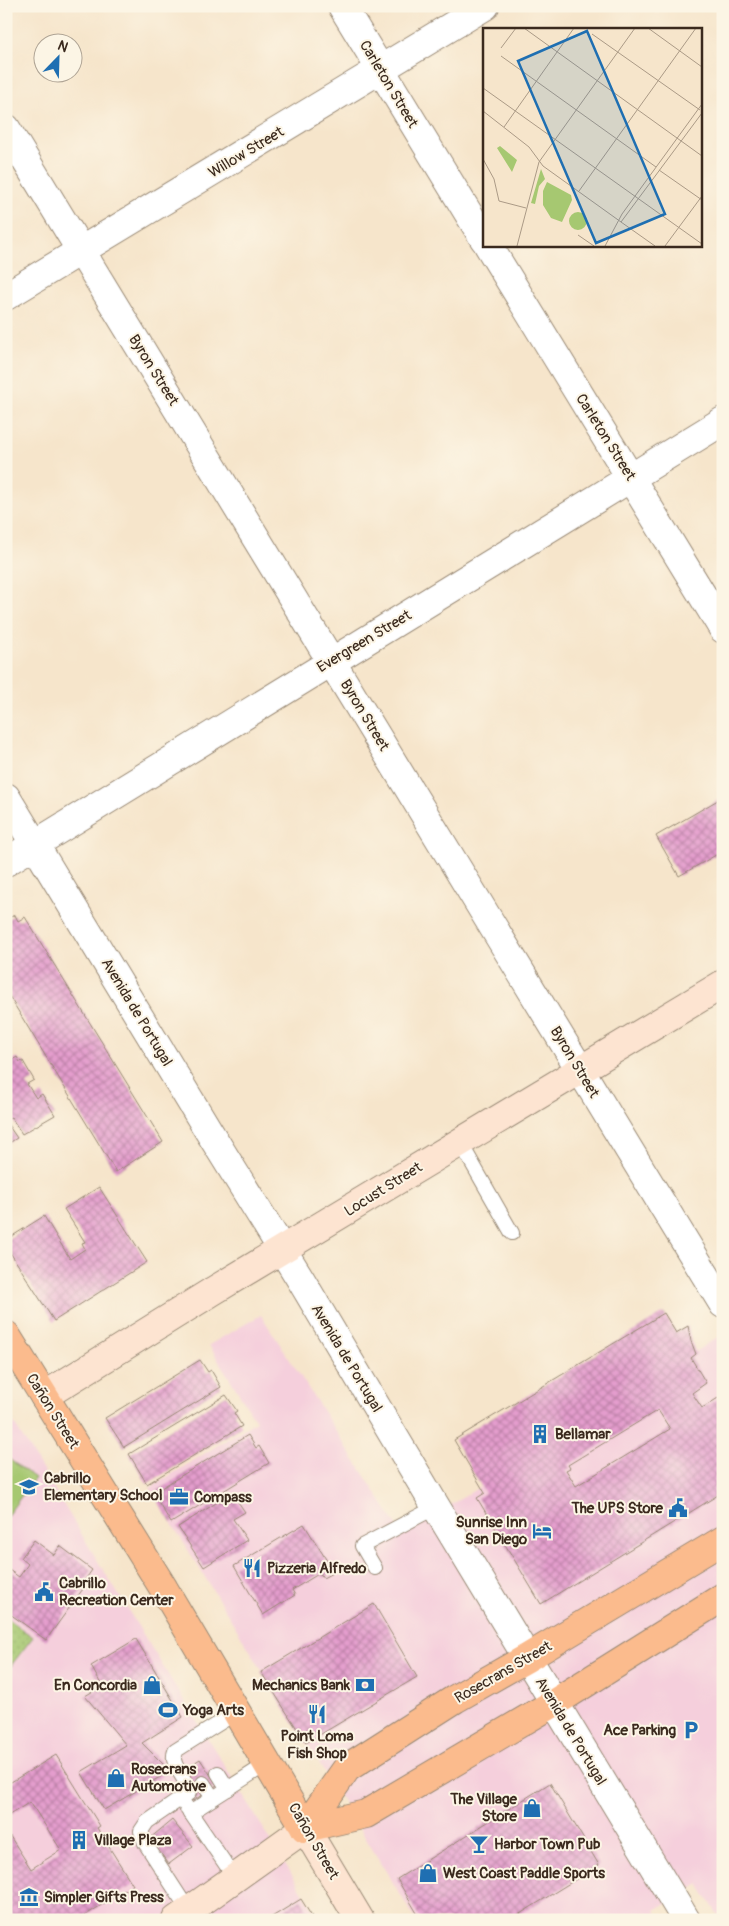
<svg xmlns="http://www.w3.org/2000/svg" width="729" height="1926" viewBox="0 0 729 1926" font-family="Pangolin,sans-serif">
  <defs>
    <pattern id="park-dots" width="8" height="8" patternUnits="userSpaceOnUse" patternTransform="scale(1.25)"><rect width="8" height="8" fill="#a6c871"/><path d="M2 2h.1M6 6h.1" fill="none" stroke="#88a35c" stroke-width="1.8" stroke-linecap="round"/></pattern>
    <pattern id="building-cross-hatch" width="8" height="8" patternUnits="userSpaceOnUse" patternTransform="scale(1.25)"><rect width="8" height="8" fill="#e49dcd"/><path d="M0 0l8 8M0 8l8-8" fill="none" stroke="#ba80a6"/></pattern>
  </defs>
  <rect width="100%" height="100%" fill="#fcf5e5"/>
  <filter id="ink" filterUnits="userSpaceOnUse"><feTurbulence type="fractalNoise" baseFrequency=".02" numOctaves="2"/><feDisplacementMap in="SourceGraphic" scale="10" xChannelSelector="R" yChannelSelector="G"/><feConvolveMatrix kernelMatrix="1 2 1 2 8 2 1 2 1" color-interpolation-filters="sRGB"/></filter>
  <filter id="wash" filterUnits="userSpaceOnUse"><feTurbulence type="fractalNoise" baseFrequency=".0096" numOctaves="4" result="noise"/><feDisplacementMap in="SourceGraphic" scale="20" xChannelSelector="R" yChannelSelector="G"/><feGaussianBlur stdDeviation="1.12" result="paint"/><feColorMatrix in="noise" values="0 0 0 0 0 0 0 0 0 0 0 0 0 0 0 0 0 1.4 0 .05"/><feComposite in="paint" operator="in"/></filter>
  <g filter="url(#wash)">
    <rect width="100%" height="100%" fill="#f6e5cb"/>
    <g fill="#f5cfdc">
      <path d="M261,1315L403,1535L723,1334V1920H721L699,1884L655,1910L661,1920H416L150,1488L256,1421L209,1345Z"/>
      <path d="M6,1410L99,1563L320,1920H6Z"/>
    </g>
    <path fill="#a6c871" stroke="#707948" d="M6,1457L35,1478L6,1517Z"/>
    <path fill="url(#park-dots)" stroke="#707948" d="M6,1618L33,1637L6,1672Z"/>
    <g id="blocks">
      <g fill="url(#building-cross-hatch)" fill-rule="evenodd">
        <path d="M723,797V851L679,876L656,836Z"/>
        <path d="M15,915L18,921L25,917L163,1142L116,1172L6,991V919Z"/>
        <path d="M17,1057L20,1062L23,1061L34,1080L27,1084L36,1098L42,1094L55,1115L22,1134L11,1117L6,1120V1064Z"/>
        <path d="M6,1122L17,1138L6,1145Z"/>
        <path d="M99,1187L147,1262L54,1321L6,1246V1240L44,1216L70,1259L85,1249L82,1243L85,1242L64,1209Z"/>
        <path d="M664,1313L676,1333L688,1326L691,1341L696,1354L691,1358L706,1383L692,1393L702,1408L723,1395V1492L541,1604L477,1498L485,1493L454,1440ZM658,1410L670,1429L576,1486L566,1470L570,1468L568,1465Z"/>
        <path d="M200,1360L208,1372L211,1370L221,1387L124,1447L105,1418Z"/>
        <path d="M226,1395L237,1411L234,1413L242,1426L147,1484L129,1454Z"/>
        <path d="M248,1435L256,1448L259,1446L269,1463L171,1523L153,1493Z"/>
        <path d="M232,1493L245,1512L233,1519L247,1540L204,1567L178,1527Z"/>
        <path d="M304,1524L334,1572L323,1578L320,1573L292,1590L295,1595L263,1615L234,1566Z"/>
        <path d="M34,1540L54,1555L60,1546L92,1570L85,1580L88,1582L46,1640L6,1611V1568L19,1577L28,1564L21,1558Z"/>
        <path d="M374,1604L417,1677L306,1743L261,1672Z"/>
        <path d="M136,1639L183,1717L142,1743L170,1771L104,1810L81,1772L126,1745L85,1696L102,1686L91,1666Z"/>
        <path d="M56,1755L100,1826L97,1828L133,1885L78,1920H6V1830L31,1869L61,1850L30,1802L6,1817V1785Z"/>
        <path d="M200,1759L217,1785L193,1801L176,1775Z"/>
        <path d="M550,1783L599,1865L510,1920H421L397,1879Z"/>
        <path d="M172,1820L193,1846L169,1864L149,1839Z"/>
        <path d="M301,1899L314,1920H267Z"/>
      </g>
    </g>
  </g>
  <g filter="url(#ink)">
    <use href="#blocks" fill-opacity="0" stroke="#988874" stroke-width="1"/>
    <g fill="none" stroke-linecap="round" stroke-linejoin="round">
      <g stroke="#988874" stroke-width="16">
        <g id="lane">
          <path d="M460,1142L512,1233"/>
          <path d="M375,1568L362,1546L436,1507"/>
          <path d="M218,1773L228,1789"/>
          <path d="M203,1783L213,1798"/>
          <path d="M181,1799L235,1878"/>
          <path d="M190,1813L268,1763"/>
          <path d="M189,1911L145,1843L141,1831L147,1822L189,1793C188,1778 169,1766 175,1751L237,1712"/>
        </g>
      </g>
      <g stroke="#988874" stroke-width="30">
        <g id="street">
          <path d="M342,6L484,239"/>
          <path d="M6,128L723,1304"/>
          <path d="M488,245L723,629"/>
          <path d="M6,296L485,6"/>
          <path d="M6,797L208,1130L301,1280L436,1507L686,1920"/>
          <path d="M6,862L723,421"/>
        </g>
      </g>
      <g stroke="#988874" stroke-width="30">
        <g id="secondary">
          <path d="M44,1396L213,1291L723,984"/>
          <path d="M176,1920L305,1828L360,1920"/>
        </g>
      </g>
      <g stroke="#988874" stroke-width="30">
        <g id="primary">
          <path d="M6,1335L164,1589L305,1828"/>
          <path d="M305,1828L347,1768L455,1699L527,1658L723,1540"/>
          <path d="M305,1828L366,1814L554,1703L723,1597"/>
        </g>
      </g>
      <use href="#lane" stroke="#fff" stroke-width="14"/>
      <use href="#street" stroke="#fff" stroke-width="28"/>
      <use href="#secondary" stroke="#fde4d1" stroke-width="28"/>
      <use href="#primary" stroke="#fbbb8d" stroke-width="28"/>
    </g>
  </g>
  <defs>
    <g id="building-bare" transform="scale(1.5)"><path d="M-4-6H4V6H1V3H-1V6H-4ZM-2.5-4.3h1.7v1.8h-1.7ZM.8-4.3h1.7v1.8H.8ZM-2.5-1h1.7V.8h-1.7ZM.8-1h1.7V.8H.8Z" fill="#1f6fb2" stroke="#fcf5e5" stroke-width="2.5" paint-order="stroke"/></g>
    <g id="school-bare" transform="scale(1.5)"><path d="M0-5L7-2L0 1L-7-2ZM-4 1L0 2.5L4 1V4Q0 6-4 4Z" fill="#1f6fb2" stroke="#fcf5e5" stroke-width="2.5" paint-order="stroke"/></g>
    <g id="office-bare" transform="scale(1.5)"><path d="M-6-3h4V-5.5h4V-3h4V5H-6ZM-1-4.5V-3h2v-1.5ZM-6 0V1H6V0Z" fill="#1f6fb2" stroke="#fcf5e5" stroke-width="2.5" paint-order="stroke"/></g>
    <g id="civic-bare" transform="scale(1.5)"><path d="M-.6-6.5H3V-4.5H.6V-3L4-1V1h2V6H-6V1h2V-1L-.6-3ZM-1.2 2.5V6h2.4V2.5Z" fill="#1f6fb2" stroke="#fcf5e5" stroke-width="2.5" paint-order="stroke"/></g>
    <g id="hotel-bare" transform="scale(1.5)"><path d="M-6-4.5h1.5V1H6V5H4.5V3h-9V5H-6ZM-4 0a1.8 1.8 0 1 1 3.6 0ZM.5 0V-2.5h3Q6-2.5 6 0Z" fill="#1f6fb2" stroke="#fcf5e5" stroke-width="2.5" paint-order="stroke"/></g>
    <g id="restaurant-bare" transform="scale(1.5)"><path d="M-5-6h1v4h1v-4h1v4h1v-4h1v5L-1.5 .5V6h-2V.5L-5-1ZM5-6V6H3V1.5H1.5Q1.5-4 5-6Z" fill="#1f6fb2" stroke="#fcf5e5" stroke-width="2.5" paint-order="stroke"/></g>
    <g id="shop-bare" transform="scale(1.5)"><path d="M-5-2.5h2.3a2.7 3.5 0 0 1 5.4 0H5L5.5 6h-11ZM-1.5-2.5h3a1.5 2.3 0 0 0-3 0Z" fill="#1f6fb2" stroke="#fcf5e5" stroke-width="2.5" paint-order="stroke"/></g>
    <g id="bank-bare" transform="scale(1.5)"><path d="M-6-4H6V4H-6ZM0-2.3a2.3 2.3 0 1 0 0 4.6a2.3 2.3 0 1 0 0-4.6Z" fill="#1f6fb2" stroke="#fcf5e5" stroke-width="2.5" paint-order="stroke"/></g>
    <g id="stadium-bare" transform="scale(1.5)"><path d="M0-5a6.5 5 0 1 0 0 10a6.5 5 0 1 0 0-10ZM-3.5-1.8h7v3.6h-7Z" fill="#1f6fb2" stroke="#fcf5e5" stroke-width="2.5" paint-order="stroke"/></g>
    <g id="parking-bare" transform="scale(1.5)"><path d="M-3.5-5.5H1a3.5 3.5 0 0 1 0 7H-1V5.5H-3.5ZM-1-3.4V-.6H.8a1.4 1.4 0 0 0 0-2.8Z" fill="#1f6fb2" stroke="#fcf5e5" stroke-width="2.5" paint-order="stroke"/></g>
    <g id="bar-bare" transform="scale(1.5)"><path d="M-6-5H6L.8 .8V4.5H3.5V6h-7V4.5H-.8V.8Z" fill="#1f6fb2" stroke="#fcf5e5" stroke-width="2.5" paint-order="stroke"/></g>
    <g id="museum-bare" transform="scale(1.5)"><path d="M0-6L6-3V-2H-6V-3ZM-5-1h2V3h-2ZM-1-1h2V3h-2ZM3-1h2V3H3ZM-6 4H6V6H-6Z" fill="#1f6fb2" stroke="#fcf5e5" stroke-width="2.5" paint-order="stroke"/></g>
  </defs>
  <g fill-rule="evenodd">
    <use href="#building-bare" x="540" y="1434"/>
    <use href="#school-bare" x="29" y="1487"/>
    <use href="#office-bare" x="179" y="1497"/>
    <use href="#civic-bare" x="678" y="1508"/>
    <use href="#hotel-bare" x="542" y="1531"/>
    <use href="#restaurant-bare" x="252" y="1568"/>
    <use href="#civic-bare" x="44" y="1592"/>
    <use href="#shop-bare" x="152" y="1685"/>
    <use href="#bank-bare" x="365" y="1685"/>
    <use href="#stadium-bare" x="168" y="1710"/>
    <use href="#restaurant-bare" x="317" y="1714"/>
    <use href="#parking-bare" x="691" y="1730"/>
    <use href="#shop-bare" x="116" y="1778"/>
    <use href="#shop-bare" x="532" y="1808"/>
    <use href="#building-bare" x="79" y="1840"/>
    <use href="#bar-bare" x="479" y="1844"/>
    <use href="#shop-bare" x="428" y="1873"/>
    <use href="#museum-bare" x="29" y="1897"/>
  </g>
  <g text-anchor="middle" stroke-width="4" stroke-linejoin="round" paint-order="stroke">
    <g font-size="15" fill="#3b2a1e" stroke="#fcf5e5">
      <text transform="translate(389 84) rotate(59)" y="5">Carleton Street</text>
      <text transform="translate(246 152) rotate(-31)" y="5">Willow Street</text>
      <text transform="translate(154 370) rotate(58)" y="5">Byron Street</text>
      <text transform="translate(606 437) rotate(58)" y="5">Carleton Street</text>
      <text transform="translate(364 641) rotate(-31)" y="5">Evergreen Street</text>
      <text transform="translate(365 715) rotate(59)" y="5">Byron Street</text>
      <text transform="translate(137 1012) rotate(59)" y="5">Avenida de Portugal</text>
      <text transform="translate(575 1062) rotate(59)" y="5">Byron Street</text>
      <text transform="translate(383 1189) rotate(-32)" y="5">Locust Street</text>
      <text transform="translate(347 1358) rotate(59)" y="5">Avenida de Portugal</text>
      <text transform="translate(53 1411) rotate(58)" y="5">Cañon Street</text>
      <text transform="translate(503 1672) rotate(-30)" y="5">Rosecrans Street</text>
      <text transform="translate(571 1731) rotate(59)" y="5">Avenida de Portugal</text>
      <text transform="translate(314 1841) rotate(60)" y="5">Cañon Street</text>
    </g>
    <g font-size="15" font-weight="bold" fill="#3b2a1e" stroke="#fcf5e5" text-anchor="start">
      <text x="555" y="1439">Bellamar</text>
      <text x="44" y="1483">Cabrillo<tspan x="44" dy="17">Elementary School</tspan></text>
      <text x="194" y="1502">Compass</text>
      <text x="663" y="1513" text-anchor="end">The UPS Store</text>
      <text x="527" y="1527" text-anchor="end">Sunrise Inn<tspan x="527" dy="17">San Diego</tspan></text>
      <text x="267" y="1573">Pizzeria Alfredo</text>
      <text x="59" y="1588">Cabrillo<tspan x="59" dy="17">Recreation Center</tspan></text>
      <text x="137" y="1690" text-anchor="end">En Concordia</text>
      <text x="350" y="1690" text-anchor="end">Mechanics Bank</text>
      <text x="183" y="1715">Yoga Arts</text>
      <text x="676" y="1735" text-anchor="end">Ace Parking</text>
      <text x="317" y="1741" text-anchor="middle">Point Loma<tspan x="317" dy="17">Fish Shop</tspan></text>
      <text x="131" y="1774">Rosecrans<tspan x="131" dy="17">Automotive</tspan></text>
      <text x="517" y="1804" text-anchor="end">The Village<tspan x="517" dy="17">Store</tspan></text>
      <text x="94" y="1845">Village Plaza</text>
      <text x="494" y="1849">Harbor Town Pub</text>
      <text x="443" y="1878">West Coast Paddle Sports</text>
      <text x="44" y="1902">Simpler Gifts Press</text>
    </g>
  </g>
  <g transform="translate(483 28)">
    <rect width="219" height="219" fill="#f6e5cb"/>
    <path d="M58,141L62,151L56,158L52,176L48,175ZM64,154L88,167L89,172L79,194L68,190L60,177V163Z" fill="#a6c871"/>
    <path d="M17,118L34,132L29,144L14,120ZM86 193a9 9 0 1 1 18 0a9 9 0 1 1-18 0Z" fill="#a6c871"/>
    <path fill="none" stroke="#ab9a86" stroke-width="1" d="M41,0L219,128M165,0L219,39M109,6L217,82M18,20L33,0M18,28L173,139M0,60L219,216M0,83L46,119L60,138L138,194M21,99L91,0M0,131L11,151L16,173L43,180M176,142L219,172M96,163L213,0M138,194L172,218M138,194L219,85M95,207L111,218M34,218L56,134L152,0M122,218L139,186L219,76M182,218L219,168"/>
    <path fill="#1f6fb2" fill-opacity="0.15" stroke="#1f6fb2" stroke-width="2.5" d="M104,3L182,186L113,215L35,33Z"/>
    <rect width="219" height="219" fill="none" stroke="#3b2a1e" stroke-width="2.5"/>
  </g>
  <rect width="729" height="1926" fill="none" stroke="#fcf5e5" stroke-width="25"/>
  <g transform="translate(58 58) rotate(23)"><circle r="24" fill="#fcf5e5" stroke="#afa495"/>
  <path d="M0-4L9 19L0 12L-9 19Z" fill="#1f6fb2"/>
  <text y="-8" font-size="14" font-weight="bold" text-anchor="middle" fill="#3b2a1e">N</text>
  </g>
</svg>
